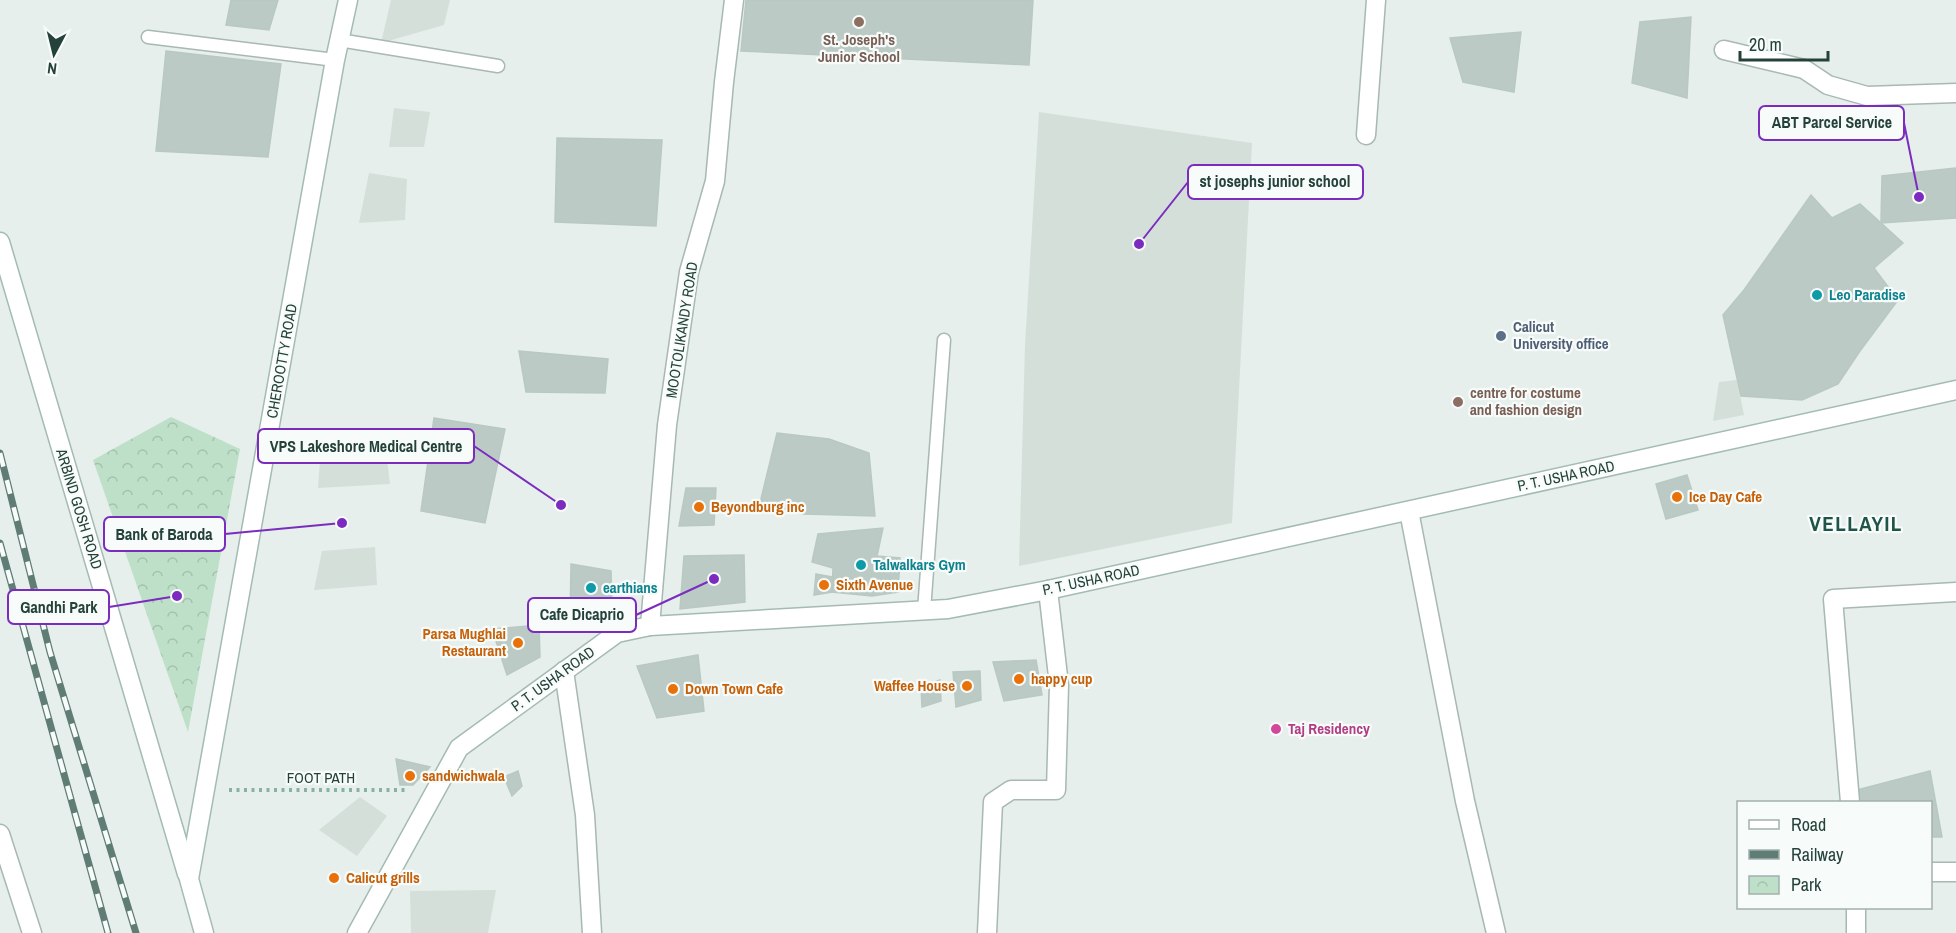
<svg xmlns="http://www.w3.org/2000/svg" width="1956" height="933" viewBox="0 0 1956 933" font-family="'Archivo Narrow',sans-serif">
  <defs>
    <pattern id="park-crowns" width="20" height="18" patternUnits="userSpaceOnUse" patternTransform="scale(1.5)"><rect width="20" height="18" fill="#bfe0c8"/><path d="M2 6a3 3 0 1 1 6 0M12 15a3 3 0 1 1 6 0" fill="none" stroke="#a4c1ad"/></pattern>
  </defs>
  <rect width="100%" height="100%" fill="#e6efeb"/>
  <g fill="#d4dfda">
    <path d="M391,0H450L444,25L381,43Z"/>
    <path d="M394,108L430,112L424,147H389Z"/>
    <path d="M1039,112L1252,143L1232,523L1019,566L1025,345Z"/>
    <path d="M369,173L407,179L405,220L359,223Z"/>
    <path d="M1737,380L1744,415L1713,421L1719,382Z"/>
    <path d="M322,433L384,434L390,484L318,488Z"/>
    <path d="M375,547L377,585L314,590L322,551Z"/>
    <path d="M360,797L387,816L357,856L319,830Z"/>
    <path d="M496,890L488,933H411L410,891Z"/>
  </g>
  <path fill="url(#park-crowns)" d="M171,417L240,449L188,732L93,460Z"/>
  <g fill="#bbcac4" stroke="#b8c9c2" stroke-width="1.5">
    <path d="M231,0H278L269,30L226,25Z"/>
    <path d="M746,0H1033L1029,65L741,51Z"/>
    <path d="M1691,17L1687,98L1632,83L1640,22Z"/>
    <path d="M1521,32L1514,92L1463,82L1450,38Z"/>
    <path d="M166,51L281,64L268,157L156,151Z"/>
    <path d="M557,138L662,140L656,226L555,222Z"/>
    <path d="M1956,168V218L1881,223L1882,176Z"/>
    <path d="M1811,195L1832,218L1860,204L1903,243L1874,268L1898,300L1860,351L1838,384L1802,400L1741,396L1723,315L1744,290Z"/>
    <path d="M519,351L608,359L605,393L526,392Z"/>
    <path d="M434,418L505,429L485,523L421,511Z"/>
    <path d="M777,433L829,439L869,453L875,516L803,514L760,503Z"/>
    <path d="M1687,475L1698,510L1666,519L1656,484Z"/>
    <path d="M686,488H716L714,525L679,526Z"/>
    <path d="M883,528L877,556L900,558L898,592L872,596L832,592L833,568L812,562L818,534Z"/>
    <path d="M744,555L745,602L680,609L684,556Z"/>
    <path d="M571,564L611,571L612,605L570,622Z"/>
    <path d="M816,574L833,577L832,592L814,595Z"/>
    <path d="M539,625L540,657L507,675L492,629Z"/>
    <path d="M698,655L704,711L657,718L637,666Z"/>
    <path d="M1036,660L1042,695L1004,701L993,662Z"/>
    <path d="M980,671L981,700L956,707L953,672Z"/>
    <path d="M940,680L941,701L922,707L921,686Z"/>
    <path d="M396,759L430,767L413,785H400Z"/>
    <path d="M518,771L522,786L512,796L504,777Z"/>
    <path d="M1930,771L1942,837H1930V802H1850L1849,792Z"/>
  </g>
  <g fill="none" stroke-linecap="round" stroke-linejoin="round">
    <g stroke="#a8b8b2" stroke-width="15">
      <g id="lane">
        <path d="M148,37L335,60"/>
        <path d="M339,40L498,66"/>
        <path d="M924,611L944,340"/>
      </g>
    </g>
    <g stroke="#a8b8b2" stroke-width="21">
      <g id="street">
        <path d="M1724,50L1804,69L1828,85L1867,96L1956,93"/>
        <path d="M1366,135L1376,0"/>
        <path d="M1409,511L1465,801L1496,933"/>
        <path d="M650,626L667,425L689,272L715,181L724,82L734,0"/>
        <path d="M564,671L585,815L592,933"/>
        <path d="M1850,802L1833,599L1956,592"/>
        <path d="M0,834L32,933"/>
        <path d="M1930,872H1956"/>
        <path d="M1856,908V933"/>
        <path d="M987,933L993,802L1011,790H1056L1059,685L1048,590"/>
      </g>
    </g>
    <g stroke="#a4bbb3" stroke-width="21">
      <g id="secondary">
        <path d="M0,242L187,874"/>
        <path d="M204,933L189,879L335,60L348,0"/>
        <path d="M357,933L459,748L617,633L650,626L948,609L1048,590L1956,390"/>
      </g>
    </g>
    <path stroke="#86b3a5" stroke-width="4" stroke-dasharray="3 4.5" stroke-linecap="butt" d="M229,790H408"/>
    <use href="#lane" stroke="#fff" stroke-width="12"/>
    <use href="#street" stroke="#fff" stroke-width="18"/>
    <use href="#secondary" stroke="#fff" stroke-width="18"/>
    <g stroke="#5f7d75" stroke-width="7">
      <g id="rail">
        <path d="M0,453L50,652L136,933"/>
        <path d="M0,543L108,933"/>
      </g>
    </g>
    <use href="#rail" stroke="#f7fbf9" stroke-width="4.5" stroke-dasharray="14" stroke-linecap="butt"/>
  </g>
  <g fill="#8d6e63" stroke="#f7fbf9" stroke-width="2">
    <circle cx="859" cy="22" r="6"/>
    <circle cx="1458" cy="402" r="6"/>
  </g>
  <g fill="#0f9aa8" stroke="#f7fbf9" stroke-width="2">
    <circle cx="1817" cy="295" r="6"/>
    <circle cx="861" cy="565" r="6"/>
    <circle cx="591" cy="588" r="6"/>
  </g>
  <circle fill="#5c6f8a" stroke="#f7fbf9" stroke-width="2" cx="1501" cy="336" r="6"/>
  <g fill="#e8710a" stroke="#f7fbf9" stroke-width="2">
    <circle cx="1677" cy="497" r="6"/>
    <circle cx="699" cy="507" r="6"/>
    <circle cx="824" cy="585" r="6"/>
    <circle cx="518" cy="643" r="6"/>
    <circle cx="1019" cy="679" r="6"/>
    <circle cx="967" cy="686" r="6"/>
    <circle cx="673" cy="689" r="6"/>
    <circle cx="410" cy="776" r="6"/>
    <circle cx="334" cy="878" r="6"/>
  </g>
  <circle fill="#d1479c" stroke="#f7fbf9" stroke-width="2" cx="1276" cy="729" r="6"/>
  <g text-anchor="middle" stroke-width="4.5" stroke-linejoin="round" paint-order="stroke">
    <g font-size="15" font-weight="bold" fill="#785e54" stroke="#f7fbf9">
      <text x="859" y="45">St. Joseph's<tspan x="859" dy="17">Junior School</tspan></text>
      <text x="1470" y="398" text-anchor="start">centre for costume<tspan x="1470" dy="17">and fashion design</tspan></text>
    </g>
    <g font-size="15" font-weight="bold" fill="#0d838f" stroke="#f7fbf9" text-anchor="start">
      <text x="1829" y="300">Leo Paradise</text>
      <text x="873" y="570">Talwalkars Gym</text>
      <text x="603" y="593">earthians</text>
    </g>
    <g font-size="15" font-weight="bold" fill="#4e5e75" stroke="#f7fbf9" text-anchor="start">
      <text x="1513" y="332">Calicut<tspan x="1513" dy="17">University office</tspan></text>
    </g>
    <g font-size="15" fill="#24423a" stroke="#f7fbf9">
      <text transform="translate(682 330) rotate(-81)" y="5">MOOTOLIKANDY ROAD</text>
      <text transform="translate(282 361) rotate(-80)" y="5">CHEROOTTY ROAD</text>
      <text transform="translate(1566 476) rotate(-12)" y="5">P. T. USHA ROAD</text>
      <text transform="translate(79 509) rotate(73)" y="5">ARBIND GOSH ROAD</text>
      <text transform="translate(1091 580) rotate(-12)" y="5">P. T. USHA ROAD</text>
      <text transform="translate(553 679) rotate(-36)" y="5">P. T. USHA ROAD</text>
      <text x="321" y="783">FOOT PATH</text>
    </g>
    <g font-size="15" font-weight="bold" fill="#c56008" stroke="#f7fbf9" text-anchor="start">
      <text x="1689" y="502">Ice Day Cafe</text>
      <text x="711" y="512">Beyondburg inc</text>
      <text x="836" y="590">Sixth Avenue</text>
      <text x="506" y="639" text-anchor="end">Parsa Mughlai<tspan x="506" dy="17">Restaurant</tspan></text>
      <text x="1031" y="684">happy cup</text>
      <text x="955" y="691" text-anchor="end">Waffee House</text>
      <text x="685" y="694">Down Town Cafe</text>
      <text x="422" y="781">sandwichwala</text>
      <text x="346" y="883">Calicut grills</text>
    </g>
    <g font-size="15" font-weight="bold" fill="#b23c85" stroke="#f7fbf9" text-anchor="start">
      <text x="1288" y="734">Taj Residency</text>
    </g>
    <g font-size="21" font-weight="bold" letter-spacing="1.5" fill="#1f5548" stroke="#f7fbf9">
      <text x="1856" y="531">VELLAYIL</text>
    </g>
  </g>
  <path fill="none" stroke="#7b2cbf" stroke-width="2" d="M1919 197L1904 123M1139 244L1188 182M561 505L474 446M342 523L225 534M177 596L109 607M714 579L636 615"/>
  <g fill="#7b2cbf" stroke="#f7fbf9" stroke-width="2">
    <circle cx="1919" cy="197" r="6"/>
    <circle cx="1139" cy="244" r="6"/>
    <circle cx="561" cy="505" r="6"/>
    <circle cx="342" cy="523" r="6"/>
    <circle cx="177" cy="596" r="6"/>
    <circle cx="714" cy="579" r="6"/>
  </g>
  <g fill="#f7fbf9" stroke="#7b2cbf" stroke-width="2">
    <rect x="1759" y="106" width="145" height="34" rx="6"/>
    <rect x="1188" y="165" width="175" height="34" rx="6"/>
    <rect x="258" y="429" width="216" height="34" rx="6"/>
    <rect x="104" y="517" width="121" height="34" rx="6"/>
    <rect x="8" y="590" width="101" height="34" rx="6"/>
    <rect x="528" y="598" width="108" height="34" rx="6"/>
  </g>
  <g font-size="16" text-anchor="middle" font-weight="bold" fill="#24423a">
    <text x="1832" y="128">ABT Parcel Service</text>
    <text x="1275" y="187">st josephs junior school</text>
    <text x="366" y="452">VPS Lakeshore Medical Centre</text>
    <text x="164" y="540">Bank of Baroda</text>
    <text x="59" y="613">Gandhi Park</text>
    <text x="582" y="620">Cafe Dicaprio</text>
  </g>
  <rect x="1737" y="801" width="195" height="108" fill="#f7fbf9" stroke="#a3b1ad" stroke-width="1.5"/>
  <rect x="1749" y="820" width="30" height="9" fill="#ffffff" stroke="#a3b1ad" stroke-width="1.5"/>
  <text x="1791" y="831" font-size="18" fill="#24423a">Road</text>
  <rect x="1749" y="850" width="30" height="9" fill="#5f7d75" stroke="#a3b1ad" stroke-width="1.5"/>
  <text x="1791" y="861" font-size="18" fill="#24423a">Railway</text>
  <rect x="1749" y="876" width="30" height="18" fill="url(#park-crowns)" stroke="#a3b1ad" stroke-width="1.5"/>
  <text x="1791" y="891" font-size="18" fill="#24423a">Park</text>
  <g transform="translate(54 54) rotate(187)" stroke="#f7fbf9" stroke-width="4.5" paint-order="stroke">
  <path d="M0-4.5L10 22L0 15L-10 22Z" fill="#24423a"/>
  <text y="-9" font-size="16" font-weight="bold" text-anchor="middle" fill="#24423a">N</text>
  </g>
  <path d="M1740 51v9h88v-9" fill="none" stroke="#24423a" stroke-width="3"/>
  <text x="1749" y="51" font-size="18" fill="#24423a" stroke="#f7fbf9" stroke-width="4.5" paint-order="stroke">20 m</text>
</svg>
